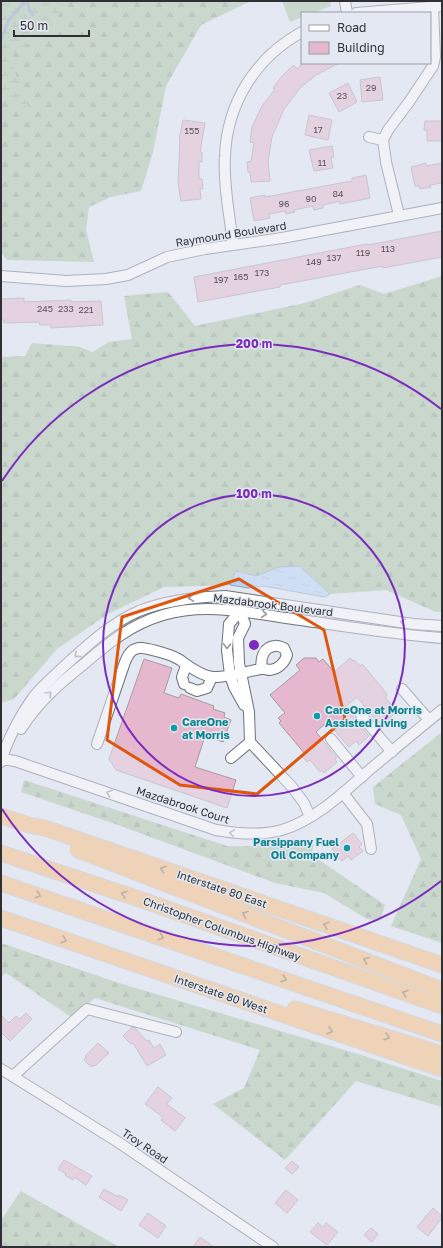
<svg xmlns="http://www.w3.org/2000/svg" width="443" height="1248" viewBox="0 0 443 1248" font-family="'Golos Text',sans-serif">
  <defs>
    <pattern id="forest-firs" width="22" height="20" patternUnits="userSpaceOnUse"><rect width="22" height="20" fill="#a8c4a0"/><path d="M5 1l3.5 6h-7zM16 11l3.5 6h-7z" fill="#89a083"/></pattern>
    <pattern id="wetland-marsh" width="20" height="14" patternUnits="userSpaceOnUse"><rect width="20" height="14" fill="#a8c4a0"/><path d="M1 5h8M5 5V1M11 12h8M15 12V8" fill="none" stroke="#89a083"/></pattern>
    <pattern id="water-ripples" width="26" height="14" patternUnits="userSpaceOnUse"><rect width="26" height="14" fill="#b4d3f6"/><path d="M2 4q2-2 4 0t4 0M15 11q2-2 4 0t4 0" fill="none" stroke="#9bb5d4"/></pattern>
  </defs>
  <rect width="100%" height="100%" fill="#e3e8f2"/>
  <g fill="url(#forest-firs)">
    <path d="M65,1H251L201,25L166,86L153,152L141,191L111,197L89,207L86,230L94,262L7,260L1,253V97L28,107L8,56L53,26Z"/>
    <path d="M442,276V612H436L386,590L330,594L300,566L279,567L256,576L236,571L230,585L164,587L108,614L57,649L14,699L1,703V357L25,356L32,343L80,347L92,352L109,342L132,339L124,296L168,292L195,326L305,303L360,285L384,294Z"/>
    <path d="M442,732V943L391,926L421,859L401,815L375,804L373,787Z"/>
    <path d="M24,780L227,846C255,847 284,844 313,845L312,855L385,905L380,921L367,919L324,893L275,883L118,825L21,792Z"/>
    <path d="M1,943L119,983L361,1055L442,1081V1107L356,1081L285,1160L213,1104L244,1088L260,1050L95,998L71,1017L6,973L1,977Z"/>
    <path d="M21,1191L119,1247H1V1220Z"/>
  </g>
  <path fill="url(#wetland-marsh)" d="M1,1H65L53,26L9,56L28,107L1,97Z"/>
  <path fill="#a8c4a0" d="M282,1H330L331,6L313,13H302V17L290,22Z"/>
  <path fill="url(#water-ripples)" stroke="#8ca2bc" d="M300,566L330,594L324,597L264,586L248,588L230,585L236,571L256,576L279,567Z"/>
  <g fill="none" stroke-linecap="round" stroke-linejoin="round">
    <g stroke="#8ca2bc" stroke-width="3">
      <path d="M28,1L29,9L33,15"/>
      <path d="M1,39L9,20L25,1"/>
    </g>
  </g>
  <g fill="#e6b8cd" stroke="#a79ca1">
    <path d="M303,63H339L316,75L300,88L284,109L272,137L268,161L270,181L251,182L250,172H248L247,162L251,161L254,143L250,142L252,127L262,106L275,89L273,88L282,76L294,65L297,69Z"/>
    <path d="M380,77L383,100L362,102L360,80Z"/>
    <path d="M348,83L357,102L339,112L329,93Z"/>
    <path d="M309,115L332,120L328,140L305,135Z"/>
    <path d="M183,120L205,123L200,152H202V162L199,161V179H202L203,189H200L201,199L181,201L178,183L180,139H179Z"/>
    <path d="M425,121H442V141H427V130H424Z"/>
    <path d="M332,146L334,157L331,158L333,168L314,171L309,150Z"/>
    <path d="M426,163L427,166L442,163V183L430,185L431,187L420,189L419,186H415L411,167Z"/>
    <path d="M366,175L370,198L340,204V201L323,205V208L314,210L313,206L294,210L295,212L286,214L285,211L269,214L270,218L254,221L250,198L265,195V197L352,181V178Z"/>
    <path d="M442,231V257L383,268V266L280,285V287L198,302L194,277L356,246L368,244V245Z"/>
    <path d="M24,298V302L71,300V302L101,301L103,325L51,328V325H40L39,322L4,323V320H1V299Z"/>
    <path d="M304,658H316L319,662L323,659L334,672L350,658L353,661L354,660L360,666L362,664L368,671L387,694L385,697L395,709L393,710L395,713L383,724L381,721L378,723L357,697L345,707L369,736L359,745L356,741L349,747L327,722L316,732L337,758L335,759L337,762L324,773L322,770L320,772L310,760L307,762L302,756L305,754L279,723L281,721L278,718L285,713L270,695L300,670L296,665Z"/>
    <path d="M144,659L172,668L164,693L179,698L181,694L214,706L213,709L225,713L224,717L231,720L223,742L205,736L195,767L236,780L227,808L116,770L109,759Z"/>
    <path d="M353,833L362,844L359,847L363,851L351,860L348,856L342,861L332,849Z"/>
    <path d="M26,1013L32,1019L10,1041L1,1032V1015L9,1023L16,1016L20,1019Z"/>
    <path d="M132,1027L135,1028L147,1041L149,1040L154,1048L160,1044L166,1055L147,1066L133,1043L131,1044L123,1036Z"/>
    <path d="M98,1043L109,1053L95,1066L94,1065L91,1067L84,1060L86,1057L85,1056Z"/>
    <path d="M158,1087L172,1098L167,1104L185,1118L175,1131L161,1120L163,1117L145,1104Z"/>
    <path d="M64,1160L92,1176L86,1185L74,1177L73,1180L65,1175L66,1174L58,1169Z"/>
    <path d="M292,1161L299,1167L292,1174L285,1168Z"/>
    <path d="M104,1189L118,1197L119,1195L128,1200L121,1211L99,1197Z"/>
    <path d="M286,1190L298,1200L287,1213L275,1203Z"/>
    <path d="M433,1208L442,1216V1218L428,1236L417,1227Z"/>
    <path d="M148,1213L166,1226L158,1238L139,1225Z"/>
    <path d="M318,1223L323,1227L326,1223L338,1232L327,1245L310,1232Z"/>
    <path d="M371,1228L378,1234L372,1242L364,1235Z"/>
    <path d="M200,1237L214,1247H193Z"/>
  </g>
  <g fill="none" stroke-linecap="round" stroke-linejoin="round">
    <g stroke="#6c7079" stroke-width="12">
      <g id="minor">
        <path d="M345,1L347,13"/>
        <path d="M356,13L442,6"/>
        <path d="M369,137L383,140"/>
        <path d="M399,215L386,162L383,140L388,130L409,102L433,66L435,57L433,6"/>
        <path d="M233,245C230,216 223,185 225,156C227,103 256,57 302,32"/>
        <path d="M1,276L66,281L106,279L128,275L167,257L205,249L282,238L442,208"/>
        <path d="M240,606V611L245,624L238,638L239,663L249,712L250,742L292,787L304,803L310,817"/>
        <path d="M240,611L229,624L227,650L230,675L234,687L244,705"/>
        <path d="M184,684L182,677L186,666"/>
        <path d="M190,688L197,691L207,688L212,677"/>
        <path d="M402,689L429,720"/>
        <path d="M361,715L392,752"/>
        <path d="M21,729C37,703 60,683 84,664C108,643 132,624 163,615C204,603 245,612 286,618C338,625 390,634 442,638"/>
        <path d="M331,739L362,777"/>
        <path d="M97,744L125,662C127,657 129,653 133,650C136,649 139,647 142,648C151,649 173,655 180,660C188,666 203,676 213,677C224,678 249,671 261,669C264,668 267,670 270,670C279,669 285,662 287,655L284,648C281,647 277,645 275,646C263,647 260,659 262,669"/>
        <path d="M231,758L250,742"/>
        <path d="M1,759L15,761L216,830C238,834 260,836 282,830C315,820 342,794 367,772C392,751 417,730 442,710"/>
        <path d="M1,762C7,740 19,718 32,699C39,689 50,680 59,671C83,649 109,624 139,611C167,600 195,597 225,596L413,624L442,626"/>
        <path d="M343,793L367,824L371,849"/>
        <path d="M1,1069L118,1142L273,1247"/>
        <path d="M13,1076L87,1009L176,1032"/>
      </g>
    </g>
    <g stroke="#c4c5c6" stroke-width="17">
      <g id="highway">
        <path d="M1,816L29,825L45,828L442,965"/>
        <path d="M78,850L442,990"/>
        <path d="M1,853L148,902L442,1006"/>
        <path d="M1,883L442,1034"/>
        <path d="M1,918L442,1069"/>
        <path d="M295,1009L442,1054"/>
      </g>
    </g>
    <use href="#minor" stroke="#fff" stroke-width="10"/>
    <use href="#highway" stroke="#fbbb74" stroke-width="15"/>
  </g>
  <defs><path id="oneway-chevron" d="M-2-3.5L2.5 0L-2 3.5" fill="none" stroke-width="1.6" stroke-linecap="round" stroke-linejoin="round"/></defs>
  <g stroke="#96989a">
    <use href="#oneway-chevron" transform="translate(191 598) rotate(171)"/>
    <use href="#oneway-chevron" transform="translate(264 614) rotate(8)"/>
    <use href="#oneway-chevron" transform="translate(403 622) rotate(-171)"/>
    <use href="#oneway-chevron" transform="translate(227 646) rotate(92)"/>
    <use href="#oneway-chevron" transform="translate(77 655) rotate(139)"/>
    <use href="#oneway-chevron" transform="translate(49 694) rotate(-46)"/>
    <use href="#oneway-chevron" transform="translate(109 793) rotate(-161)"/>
    <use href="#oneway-chevron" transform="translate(232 833) rotate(-171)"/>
  </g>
  <g stroke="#8a6f51">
    <use href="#oneway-chevron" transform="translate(163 869) rotate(-161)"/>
    <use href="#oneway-chevron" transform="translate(124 894) rotate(-162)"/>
    <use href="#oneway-chevron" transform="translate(38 895) rotate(18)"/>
    <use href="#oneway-chevron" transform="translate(245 914) rotate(-159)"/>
    <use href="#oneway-chevron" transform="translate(326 925) rotate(-161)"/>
    <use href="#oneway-chevron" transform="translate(161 937) rotate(19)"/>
    <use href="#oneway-chevron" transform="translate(64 940) rotate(19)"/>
    <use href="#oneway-chevron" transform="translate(366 960) rotate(-159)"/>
    <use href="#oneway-chevron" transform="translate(284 979) rotate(19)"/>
    <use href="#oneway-chevron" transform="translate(405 993) rotate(-161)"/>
    <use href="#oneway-chevron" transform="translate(330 1031) rotate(19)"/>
    <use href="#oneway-chevron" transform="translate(387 1037) rotate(17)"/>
  </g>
  <path d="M0 0H443V1248H0ZM239,579L324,630L345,719L257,794L180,785L107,740L122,617Z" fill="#e3e8f2" fill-opacity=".55" fill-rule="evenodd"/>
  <path fill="none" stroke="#df570e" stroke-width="3" stroke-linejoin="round" d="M239,579L324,630L345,719L257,794L180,785L107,740L122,617Z"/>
  <g fill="none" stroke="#7b2cbf" stroke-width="2">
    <circle cx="254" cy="645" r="151"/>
    <path d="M441 881A301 301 0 0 1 2 809M2 481A301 301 0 0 1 441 409"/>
  </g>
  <g fill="#0f9aa8" stroke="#e3e8f2" stroke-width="1.5">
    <circle cx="317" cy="716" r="4"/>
    <circle cx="174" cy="728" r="4"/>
    <circle cx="347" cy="848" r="4"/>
  </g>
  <g text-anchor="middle" stroke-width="3" stroke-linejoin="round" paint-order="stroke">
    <g font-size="9" fill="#5c525a">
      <text x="371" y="91">29</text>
      <text x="342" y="99">23</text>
      <text x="318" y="133">17</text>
      <text x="192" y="134">155</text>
      <text x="322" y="166">11</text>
      <text x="338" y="197">84</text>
      <text x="311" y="202">90</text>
      <text x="284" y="207">96</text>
      <text x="388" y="252">113</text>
      <text x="363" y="256">119</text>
      <text x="334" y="261">137</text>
      <text x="314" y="265">149</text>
      <text x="262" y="276">173</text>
      <text x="241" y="280">165</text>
      <text x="221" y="283">197</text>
      <text x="45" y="312">245</text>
      <text x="66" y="312">233</text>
      <text x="86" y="313">221</text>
    </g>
    <g font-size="11" fill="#2e3034" stroke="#e3e8f2">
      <text transform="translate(231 234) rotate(-9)" y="4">Raymound Boulevard</text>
      <text transform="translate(273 605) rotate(7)" y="4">Mazdabrook Boulevard</text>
      <text transform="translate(183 805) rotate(18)" y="4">Mazdabrook Court</text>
      <text transform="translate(222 889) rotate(19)" y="4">Interstate 80 East</text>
      <text transform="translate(222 929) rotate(20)" y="4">Christopher Columbus Highway</text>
      <text transform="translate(221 994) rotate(19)" y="4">Interstate 80 West</text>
      <text transform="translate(145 1146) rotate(34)" y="4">Troy Road</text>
    </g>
    <g font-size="11" font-weight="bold" fill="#0d838f" stroke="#e3e8f2" text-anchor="start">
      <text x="325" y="714">CareOne at Morris<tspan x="325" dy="13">Assisted Living</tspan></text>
      <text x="182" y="726">CareOne<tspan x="182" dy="13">at Morris</tspan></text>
      <text x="339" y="846" text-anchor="end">Parsippany Fuel<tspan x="339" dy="13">Oil Company</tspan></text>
    </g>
  </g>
  <circle cx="254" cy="645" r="6" fill="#7b2cbf" stroke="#e3e8f2" stroke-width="2"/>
  <g font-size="12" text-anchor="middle" font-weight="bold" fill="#7b2cbf" stroke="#e3e8f2" stroke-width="3" stroke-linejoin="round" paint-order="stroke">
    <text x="254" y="348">200 m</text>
    <text x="254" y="498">100 m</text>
  </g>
  <rect width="443" height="1248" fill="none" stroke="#2e3034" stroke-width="4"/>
  <rect x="301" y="12" width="130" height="52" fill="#e3e8f2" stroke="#9b9ea6"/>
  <rect x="309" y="25" width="20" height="6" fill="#ffffff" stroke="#9b9ea6"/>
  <text x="337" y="32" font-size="12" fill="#2e3034">Road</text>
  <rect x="309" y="42" width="20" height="12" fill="#e6b8cd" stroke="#9b9ea6"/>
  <text x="337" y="52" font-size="12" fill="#2e3034">Building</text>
  <path d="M14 30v6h75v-6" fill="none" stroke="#2e3034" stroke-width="2"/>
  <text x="20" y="30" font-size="12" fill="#2e3034" stroke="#e3e8f2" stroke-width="3" paint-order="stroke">50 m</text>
</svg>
